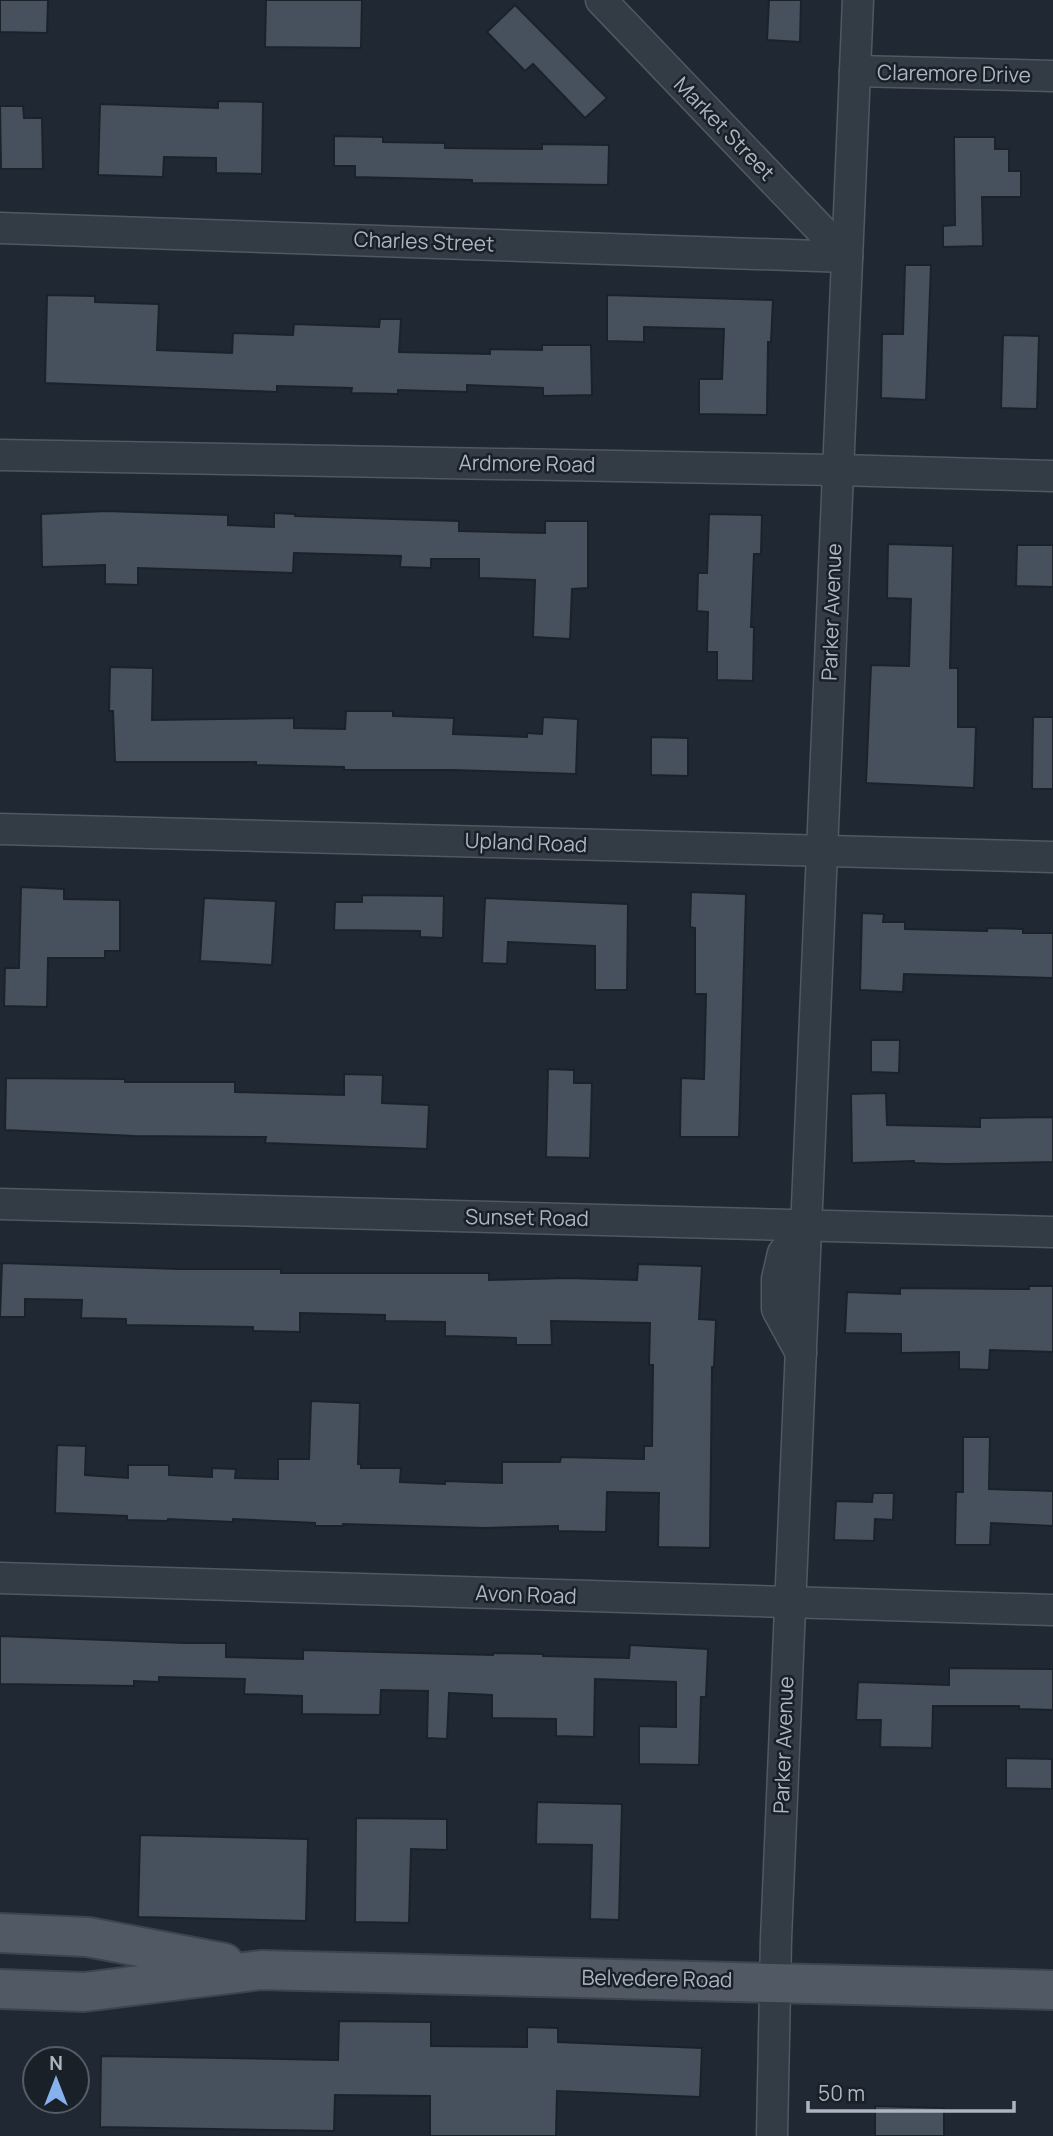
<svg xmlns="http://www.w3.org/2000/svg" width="1053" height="2136" viewBox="0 0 1053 2136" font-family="Manrope,sans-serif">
  <rect width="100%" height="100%" fill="#202933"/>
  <g fill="#47505d" stroke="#1b222a" stroke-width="2">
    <path d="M0,0H48L47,33L0,32Z"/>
    <path d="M266,0H362L361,48L265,47Z"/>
    <path d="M769,0H801L800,42L767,40Z"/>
    <path d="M515,5L607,98L585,118L533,64L525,71L487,32Z"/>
    <path d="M218,101L263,102L262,174L216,173V158L164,157L163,177L98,175L100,104L218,108Z"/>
    <path d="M0,106H23L24,118H42L43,169H1Z"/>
    <path d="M334,136L383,137V142L445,143V148L542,149V144L609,145L608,185L472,183V180L355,177V166H334Z"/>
    <path d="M954,137H995V149H1009V171H1021V197H982L983,246L943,247V226L955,225Z"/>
    <path d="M905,265H931L926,400L881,398L882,334H903Z"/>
    <path d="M47,295L95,296V302L159,304L157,350L232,353L233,333L293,335L294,324L379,327L380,319H401L399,352L490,354V349L542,350V345H591L592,395L543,396V388L467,385V392L398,390V394L351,393L352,388L277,386V392L45,383Z"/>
    <path d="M607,295L773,300L771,342H768L767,415L699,414V379H722L724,329L644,327V342L607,341Z"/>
    <path d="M1003,335L1039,336L1037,409L1001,408Z"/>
    <path d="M106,511L228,515V525L274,527V513L295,514V516L459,521V531L545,533V521H588V588L572,589L570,639L533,637L535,580L479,578V559H431V568L400,567L401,556L294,553L293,573L138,568V585L105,584V565L42,567L41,514Z"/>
    <path d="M709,514L762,515L761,554H754L751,627H754L753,681L717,680V652H707L708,612L697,611L698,573H707Z"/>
    <path d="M888,544L953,546L950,668H958V727H976L974,788L866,783L871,665L909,666L911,599L887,598Z"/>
    <path d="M1017,545H1053V587L1016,586Z"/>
    <path d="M110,667L153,668L152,720L294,718V728L345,729L346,711H393V716L454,718L453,734L527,737V733L542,734L543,717L578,719L576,774L452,770H344V767L256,765V762H115L113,711H109Z"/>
    <path d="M1033,717H1053V789H1032Z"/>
    <path d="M651,737L688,738V776L651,775Z"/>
    <path d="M21,887L64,889V899L120,900V951H105V958H48L47,1007L4,1006L5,968H19Z"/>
    <path d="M691,892L746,894L739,1137H680L681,1078L704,1079L706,994H695V928L690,927Z"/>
    <path d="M362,895L444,896L443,938L420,937V931L334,930L335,902H362Z"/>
    <path d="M204,898L276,901L272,965L200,961Z"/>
    <path d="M485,898L628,904L627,990H595V946L508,942L507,964L482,963Z"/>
    <path d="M862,913L884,914L883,922H905V929L987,931V928L1023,929V933H1053V978L904,974L903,992L860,990Z"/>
    <path d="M871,1040H900L899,1073L871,1072Z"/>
    <path d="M548,1069L574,1070V1083H592L590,1158L546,1157Z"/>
    <path d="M344,1074L383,1075L382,1103L429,1105L427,1149L265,1143L266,1137L135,1136L5,1130L6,1078L125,1079V1082H235V1092L344,1095Z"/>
    <path d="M886,1093L887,1125L980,1127V1118L1053,1117V1162L947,1164L914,1163V1161L852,1163L851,1094Z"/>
    <path d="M2,1263L179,1269H281V1273H489V1280L567,1278L637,1280L638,1264L702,1266L699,1319L716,1320L714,1367H712L710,1548L658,1547L659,1493L607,1492L606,1532L558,1531V1526L485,1528L343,1524V1526H315V1523L233,1519V1522L168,1519V1521L127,1520V1516L55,1513L57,1445L86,1446L85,1475L128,1478V1465H169V1475L212,1477V1468L236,1469L235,1478L278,1479V1459H309L311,1401L360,1403L358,1464H361V1468H401L400,1482L445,1484V1481L502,1483V1462H560L561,1457L644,1459V1446H652L653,1365H649L650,1323L551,1321L552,1345H516V1338L445,1336V1322L385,1321V1315L300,1313V1332L253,1331V1327L126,1325V1319L81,1318L82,1300L25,1299V1317H0Z"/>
    <path d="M1029,1286H1053V1352L990,1350L989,1370L959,1369V1352L901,1353V1334L845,1333L847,1292L900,1294V1288L1029,1289Z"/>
    <path d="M963,1437H990L989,1489L1053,1491V1526L991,1523L990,1545H955L956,1492H963Z"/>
    <path d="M873,1493H894L893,1520L875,1519L874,1541L834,1540L836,1501L872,1502Z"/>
    <path d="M0,1636L185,1643H226V1657L303,1659V1650L493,1655V1653L543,1654V1656L629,1658L630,1645L708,1649L706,1697H701L699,1765L639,1764V1726L676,1727V1682L595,1679L594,1737L556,1736V1719L492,1718V1695L449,1693L447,1739L427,1738L428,1691L381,1690L380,1715L302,1714V1696L244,1694L245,1679L159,1677V1682L134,1681V1686L0,1684Z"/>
    <path d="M949,1668L1053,1669V1710L1019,1709V1706H933L932,1748L880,1747L881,1720H856L858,1682L949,1685Z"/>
    <path d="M1006,1758L1052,1759V1789L1006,1788Z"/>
    <path d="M537,1802L622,1804L619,1920L590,1919L592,1845L536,1844Z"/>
    <path d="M356,1818L447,1819V1850L411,1849L409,1923L355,1922Z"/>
    <path d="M140,1835L308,1839L306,1921L138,1917Z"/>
    <path d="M339,2021L431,2022V2046L527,2047V2027L558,2028V2042L702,2048L700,2097L557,2091L556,2136H430V2096L335,2095L334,2131L100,2127L101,2056L338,2060Z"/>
    <path d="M875,2106L944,2108V2136H875Z"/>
  </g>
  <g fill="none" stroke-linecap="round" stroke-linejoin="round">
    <g stroke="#515862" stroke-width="33">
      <g id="minor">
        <path d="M601,0L847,257"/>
        <path d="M855,71L1053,76"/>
        <path d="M0,228L847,257"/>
        <path d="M0,455L838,470L1053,476"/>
        <path d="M0,829L1053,857"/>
        <path d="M0,1204L1053,1232"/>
        <path d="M801,1353L777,1309V1279L783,1253L806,1225"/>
        <path d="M0,1578L1053,1610"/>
        <path d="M772,2136L776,1939L858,0"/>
      </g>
    </g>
    <g stroke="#3d444d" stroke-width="42">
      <g id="major">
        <path d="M0,1933L88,1937L224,1963"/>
        <path d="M0,1989L84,1992L261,1970L1053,1990"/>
      </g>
    </g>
    <use href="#minor" stroke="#333b44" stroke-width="30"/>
    <use href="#major" stroke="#515a64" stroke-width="38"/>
  </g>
  <g text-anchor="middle" stroke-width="5" stroke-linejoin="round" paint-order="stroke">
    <g font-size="21" fill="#adb5c1" stroke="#192028">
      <text transform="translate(954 74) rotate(1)" y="7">Claremore Drive</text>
      <text transform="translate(724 129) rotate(46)" y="7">Market Street</text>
      <text transform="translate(424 242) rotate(2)" y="7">Charles Street</text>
      <text transform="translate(527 464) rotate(1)" y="7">Ardmore Road</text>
      <text transform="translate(832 612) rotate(-88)" y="7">Parker Avenue</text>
      <text transform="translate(526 843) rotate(2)" y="7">Upland Road</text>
      <text transform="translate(527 1218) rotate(1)" y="7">Sunset Road</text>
      <text transform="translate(526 1595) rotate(2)" y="7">Avon Road</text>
      <text transform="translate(784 1745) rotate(-88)" y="7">Parker Avenue</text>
      <text transform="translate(657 1979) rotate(1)" y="7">Belvedere Road</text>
    </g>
  </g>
  <g transform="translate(56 2080)"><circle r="33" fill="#192028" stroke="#545c65" stroke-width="2"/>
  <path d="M0-5L12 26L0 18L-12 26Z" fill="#86b1ed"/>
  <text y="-10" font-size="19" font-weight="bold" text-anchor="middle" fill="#adb5c1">N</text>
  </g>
  <path d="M808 2101v10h206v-10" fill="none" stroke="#adb5c1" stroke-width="3.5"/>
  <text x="818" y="2101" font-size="21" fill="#adb5c1" stroke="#192028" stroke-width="5" paint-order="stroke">50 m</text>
</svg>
